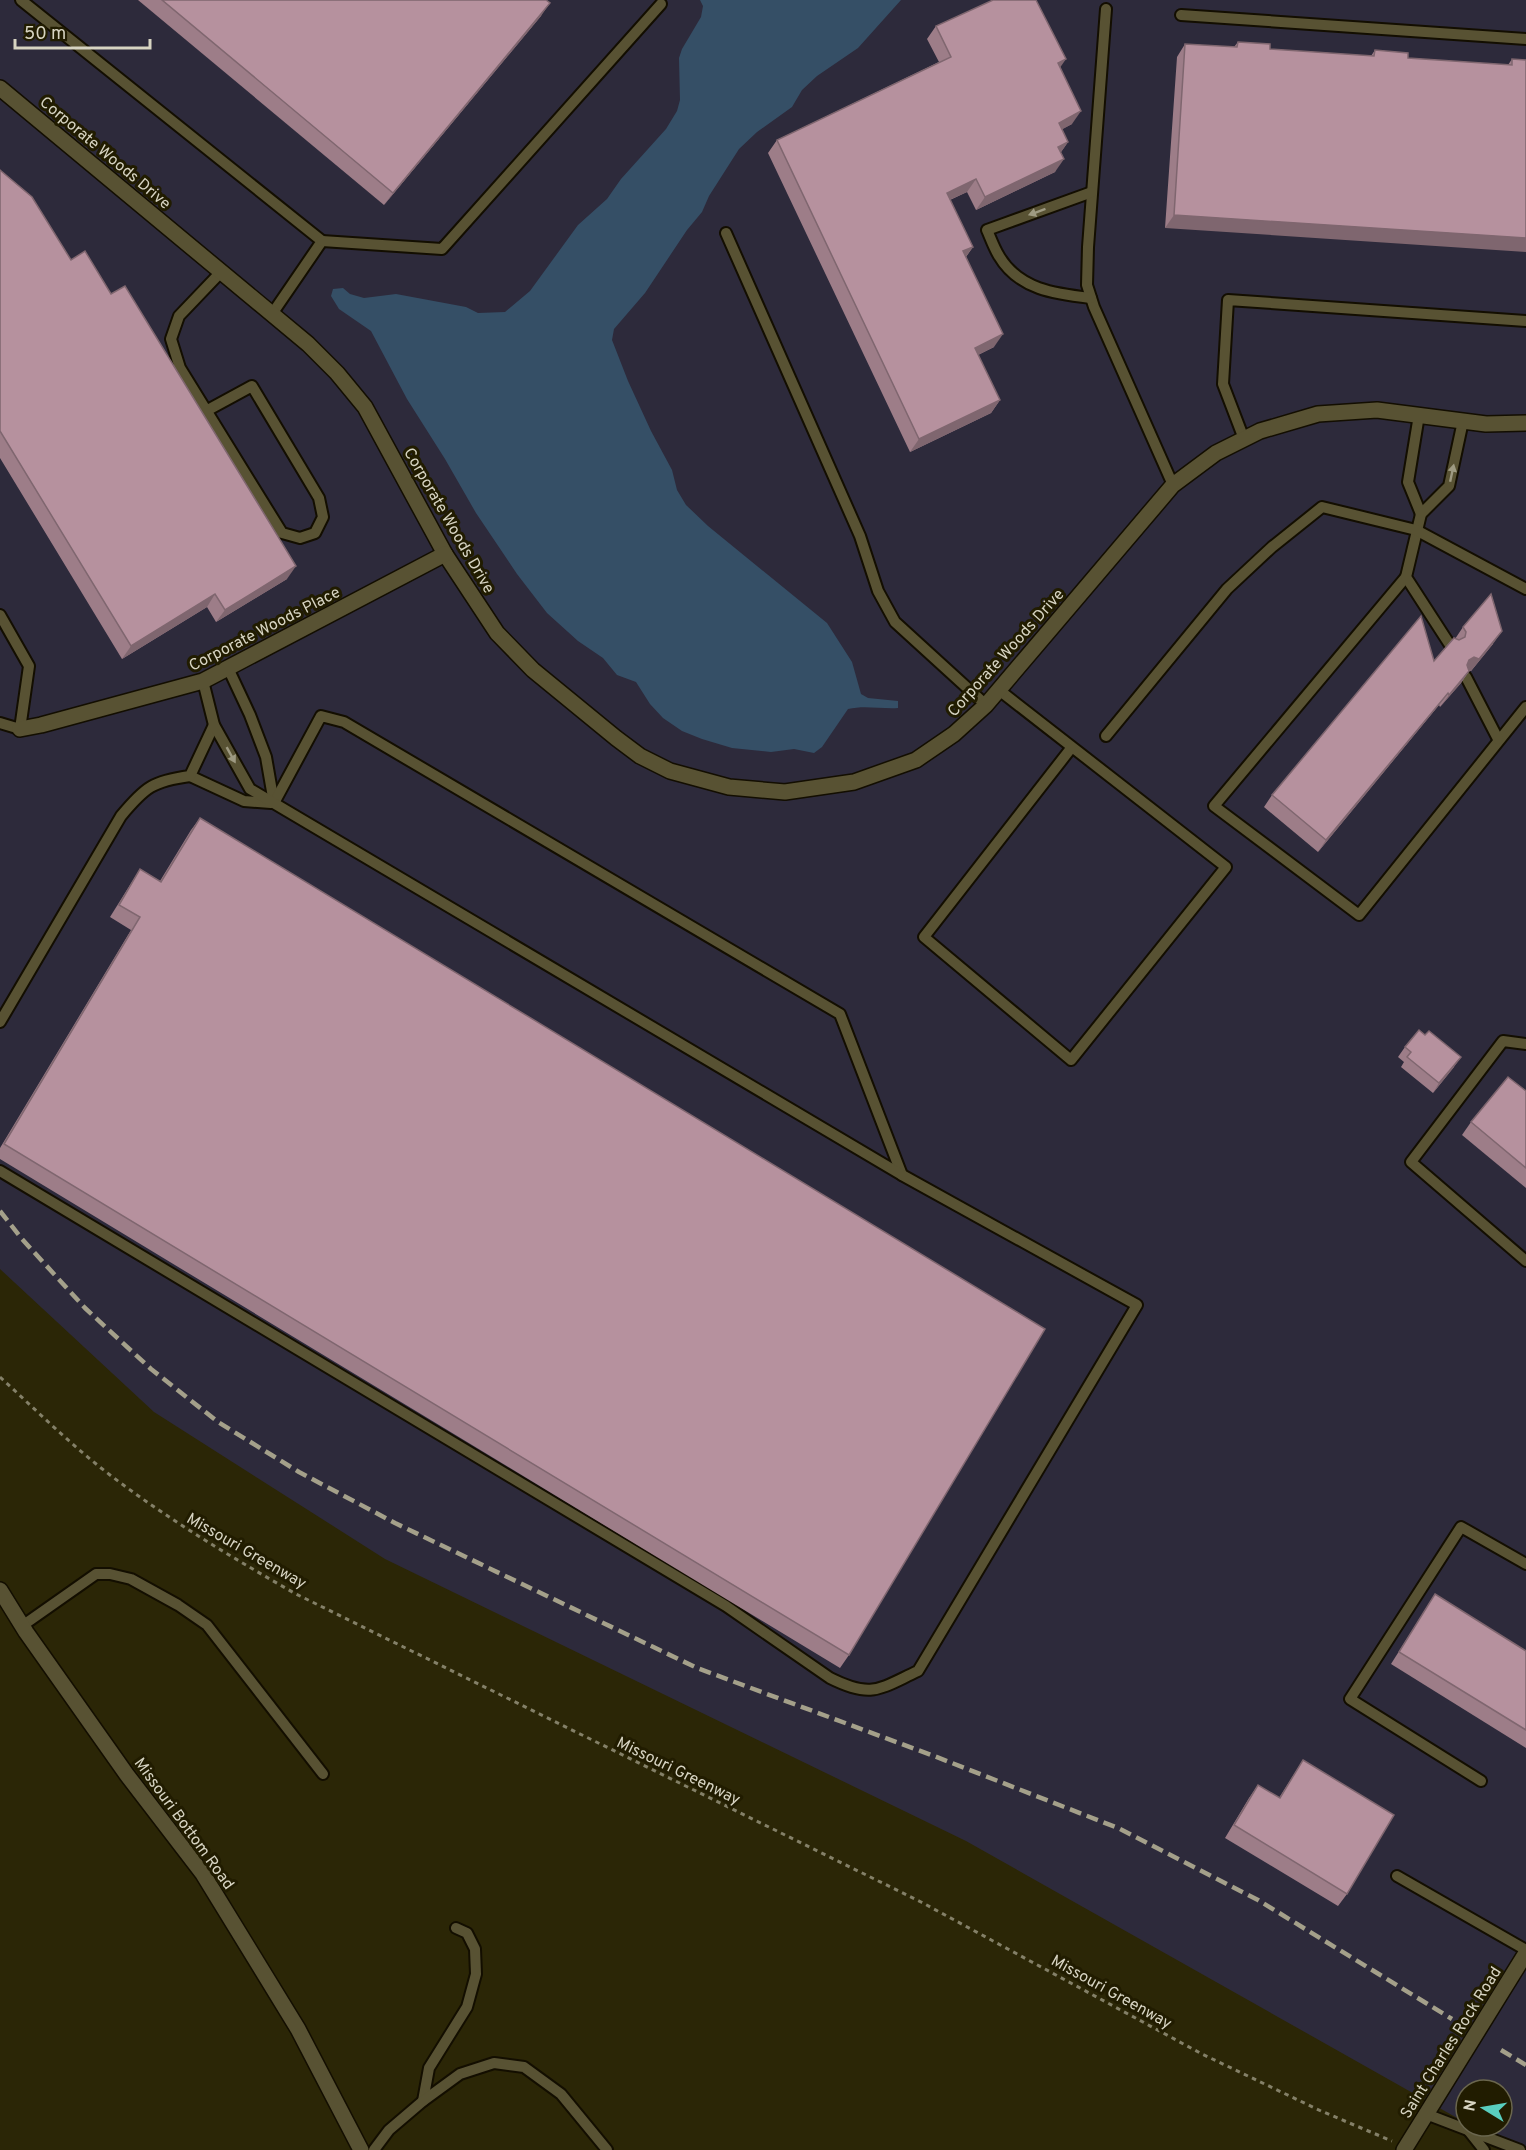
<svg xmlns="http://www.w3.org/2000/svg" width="1526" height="2150" viewBox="0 0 1526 2150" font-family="Overpass,sans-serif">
  <rect width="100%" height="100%" fill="#2b2606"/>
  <path fill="#2d2a3b" d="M0,0H1526V2150H1509L1471,2126H1502V2090H1466V2123L966,1841L385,1559L154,1412L0,1269Z"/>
  <path fill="#354f66" d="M700,0H901L858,48L817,76L802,90L792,107L757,132L739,149L709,196L702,212L687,230L645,293L614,329L612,340L628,381L651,431L672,470L677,490L686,505L708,526L827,623L852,662L861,694L868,698L898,701V708C881,709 864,705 848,709L822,747L814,753L794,749L771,752L732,748L702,739L682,731L663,718L650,704L636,682L617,675L603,658L578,641L547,613L517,574L476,513L445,459L407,399L371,331L339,309L331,296L333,289L343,288L350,294L364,298L396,294L466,307L478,313L505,312L530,291L578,225L607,199L621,179L666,129L677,111L680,100L679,58L682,49L701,17L703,6Z"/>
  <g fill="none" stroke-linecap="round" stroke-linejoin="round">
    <g stroke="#130e00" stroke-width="14">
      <g id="lane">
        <path d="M21,0L322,241L272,314"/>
        <path d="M1106,9L1088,247L1087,285L1094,307L1173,485"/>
        <path d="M1181,15L1526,39"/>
        <path d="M726,233L860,536L878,591L895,622L986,705"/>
        <path d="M322,241L442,249L661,4"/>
        <path d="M1091,298C1056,294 1019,290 999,256C994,248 991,239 987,230L1092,192"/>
        <path d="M206,411L252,386L319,498L323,517L315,533L300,538L282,533L180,368L171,339L179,316L221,272"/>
        <path d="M1419,415L1408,482L1421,514"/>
        <path d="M1244,439L1223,384L1228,300L1526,321"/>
        <path d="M1406,577L1214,806L1359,915L1526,707"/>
        <path d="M0,615L29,666L20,729L0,723"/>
        <path d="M1450,645L1406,577L1421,514L1449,486L1463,421"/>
        <path d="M228,668L250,715L266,757L274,803"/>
        <path d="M1466,677L1498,739"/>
        <path d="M999,690C1075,749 1150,808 1226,867L1071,1060L924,937L1072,747"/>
        <path d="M1106,736L1227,589L1272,547L1322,507L1416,530L1526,589"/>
        <path d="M190,776L244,801L271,803"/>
        <path d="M274,803L321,716L344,722L840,1014L902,1175"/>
        <path d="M0,1022L121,816C145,787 153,781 190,776L214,725"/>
        <path d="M1526,1044L1503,1041L1411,1162L1526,1261"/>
        <path d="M0,1171L726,1606L830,1678C872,1699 879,1689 918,1671L1137,1305L902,1175L250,789L214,725L203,681"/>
        <path d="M22,1626L96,1574H110L131,1579L178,1605L207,1625L323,1774"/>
        <path d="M1481,1781L1350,1699L1461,1527L1526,1564"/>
        <path d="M1397,1876L1526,1950"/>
        <path d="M423,2101L429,2068L467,2007L476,1974L475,1949L467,1933L456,1928"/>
        <path d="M1426,2114L1520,2150"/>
        <path d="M1468,2130L1484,2150"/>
        <path d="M374,2150L389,2130L423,2101L460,2074L494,2063L524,2067L561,2094L607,2150"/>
      </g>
    </g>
    <g stroke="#130e00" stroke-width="18">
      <g id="street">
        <path d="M0,88L308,344L337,373L365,407L445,554L497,633L533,670L616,738L640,756L670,771L729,787L785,792L854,782L916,760L954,734L986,705L1173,485L1216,453L1260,431L1318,414L1377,410L1486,424L1526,423"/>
        <path d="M20,729L41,725L203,681L445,554"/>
        <path d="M0,1590L26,1632L127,1775L203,1874L298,2029L361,2150"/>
      </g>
    </g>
    <g stroke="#130e00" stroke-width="18">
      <path id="secondary" d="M1404,2150L1526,1953"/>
    </g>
    <path stroke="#848068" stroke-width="3" stroke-dasharray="4.5 4.5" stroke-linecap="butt" d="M0,1377C36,1410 71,1445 110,1475C169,1520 231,1557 296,1594L921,1902L1202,2054L1321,2111L1392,2141"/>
    <use href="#lane" stroke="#585233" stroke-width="10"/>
    <use href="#street" stroke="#585233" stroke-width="15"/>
    <use href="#secondary" stroke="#585233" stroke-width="15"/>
    <g stroke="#a4a08a" stroke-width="4.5" stroke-dasharray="12 6" stroke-linecap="butt">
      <path d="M0,1211L22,1239L85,1308L151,1369L218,1422L299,1472L395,1523L697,1668L934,1756L1118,1828L1258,1900L1452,2019"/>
      <path d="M1501,2050L1526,2065"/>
    </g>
  </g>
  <g fill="#9d7d88">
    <path d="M138,0H546L541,16L384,205Z"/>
    <path d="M936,26L1060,67L1072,124L1062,129L1068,142L1061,152L1055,172L976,210L967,192L950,200L973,247L966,257L994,347L978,355L1000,400L991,413L910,452L768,153L777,140L939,62L927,39Z"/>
    <path d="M1238,42L1270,49L1371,56L1375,50L1408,58L1508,65L1512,59L1526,60L1165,228L1177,57L1185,44L1234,47Z"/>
    <path d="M0,170L71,260L287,579L216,622L207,607L122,659L0,458Z"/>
    <path d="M1463,627L1493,644L1471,671H1469L1461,683L1440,707L1439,705L1318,852L1264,807L1272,795L1434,661L1455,639Z"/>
    <path d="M200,818L849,1655L840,1668L0,1159V1148L131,930L110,917L140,869L160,881L191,830Z"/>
    <path d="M1405,1047L1454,1067L1433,1093L1401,1067L1404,1062L1398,1057Z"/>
    <path d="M1526,1091V1188L1462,1135L1471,1122Z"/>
    <path d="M1435,1594L1526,1651V1748L1391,1664Z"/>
    <path d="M1303,1760L1347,1894L1338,1906L1225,1838L1249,1798L1258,1785L1279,1798Z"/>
  </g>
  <g fill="#7f666f">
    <path d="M550,3L541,16L384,205L393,193Z"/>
    <path d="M1066,59L1057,72L1058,63Z"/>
    <path d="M1081,111L1072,124L1050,136L1059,123Z"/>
    <path d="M1068,142L1059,155L1058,147Z"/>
    <path d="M1064,159L1055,172L976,210L985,197Z"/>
    <path d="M976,179L967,192L938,205L947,193Z"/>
    <path d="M1174,215L1526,238V252L1165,228Z"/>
    <path d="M973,247L964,259L963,251Z"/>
    <path d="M1003,334L994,347L966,361L975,348Z"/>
    <path d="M1000,400L991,413L910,452L919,439Z"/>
    <path d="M296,566L287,579L216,622L225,610Z"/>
    <path d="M215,594L207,607L122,659L131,646Z"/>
    <path d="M1502,631L1493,644L1471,671L1466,670L1469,660L1474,657Z"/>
    <path d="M1469,671L1461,683L1440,707L1449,695Z"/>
    <path d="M1448,693L1439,705L1318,852L1326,840Z"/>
    <path d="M1461,1057L1454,1067L1433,1093L1439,1083Z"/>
  </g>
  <g fill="#b6919e" stroke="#7f666f" stroke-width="1.5">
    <path d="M162,0H546L550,3L393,193Z"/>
    <path d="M993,0H1036L1066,59L1058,63L1081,111L1059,123L1068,142L1058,147L1064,159L985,197L976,179L947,193L973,247L963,251L1003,334L975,348L1000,400L919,439L777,140L951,57L936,26Z"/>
    <path d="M1238,42L1270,44V49L1374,56L1375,50L1408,53V58L1512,65V59L1526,60V238L1174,215L1185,44L1237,47Z"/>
    <path d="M0,170L32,197L71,260L85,251L111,294L125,286L296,566L225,610L215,594L131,646L0,431Z"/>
    <path d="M1491,594L1502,631L1479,659L1474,657L1469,660L1467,665L1469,671L1449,695L1448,693L1326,840L1272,795L1421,616L1434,661L1454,638L1459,640L1465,637L1466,632L1463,627Z"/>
    <path d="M200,818L1045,1329L849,1655L4,1144L140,917L119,905L140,869L161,882Z"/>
    <path d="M1419,1030L1425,1035L1429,1031L1461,1057L1439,1083L1407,1057L1411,1052L1405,1047Z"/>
    <path d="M1508,1077L1526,1091V1168L1471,1122Z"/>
    <path d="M1435,1594L1526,1651V1730L1399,1652Z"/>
    <path d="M1303,1760L1394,1815L1347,1894L1234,1825L1258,1785L1280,1798Z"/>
  </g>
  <defs><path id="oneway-solid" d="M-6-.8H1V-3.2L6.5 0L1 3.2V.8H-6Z" transform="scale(1.5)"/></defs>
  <g fill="#9e9a82">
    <use href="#oneway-solid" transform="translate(1037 212) rotate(160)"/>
    <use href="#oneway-solid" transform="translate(1452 473) rotate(-78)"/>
    <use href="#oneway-solid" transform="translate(231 755) rotate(61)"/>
  </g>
  <g text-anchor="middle" stroke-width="6" stroke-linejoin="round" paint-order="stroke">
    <g font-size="16" fill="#d7d4c2" stroke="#211c00">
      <text transform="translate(106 152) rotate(40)" y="6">Corporate Woods Drive</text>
      <text transform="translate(450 520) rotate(60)" y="6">Corporate Woods Drive</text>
      <text transform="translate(264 628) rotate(-27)" y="6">Corporate Woods Place</text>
      <text transform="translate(1005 652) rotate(-48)" y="6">Corporate Woods Drive</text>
      <text transform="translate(247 1550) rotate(30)" y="6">Missouri Greenway</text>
      <text transform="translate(679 1770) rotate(26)" y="6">Missouri Greenway</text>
      <text transform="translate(185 1823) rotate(54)" y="6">Missouri Bottom Road</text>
      <text transform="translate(1112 1991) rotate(29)" y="6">Missouri Greenway</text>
      <text transform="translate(1450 2042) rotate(-58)" y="6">Saint Charles Rock Road</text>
    </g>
  </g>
  <g transform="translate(1484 2108) rotate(281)"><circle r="28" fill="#211c00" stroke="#6a664e" stroke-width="1.5"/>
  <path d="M0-4.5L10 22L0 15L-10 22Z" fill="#59cebf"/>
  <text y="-9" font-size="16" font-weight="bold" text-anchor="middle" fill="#d7d4c2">N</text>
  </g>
  <path d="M15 39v9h135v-9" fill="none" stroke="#d7d4c2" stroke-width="3"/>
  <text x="24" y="39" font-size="18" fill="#d7d4c2" stroke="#211c00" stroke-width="4.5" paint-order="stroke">50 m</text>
</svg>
